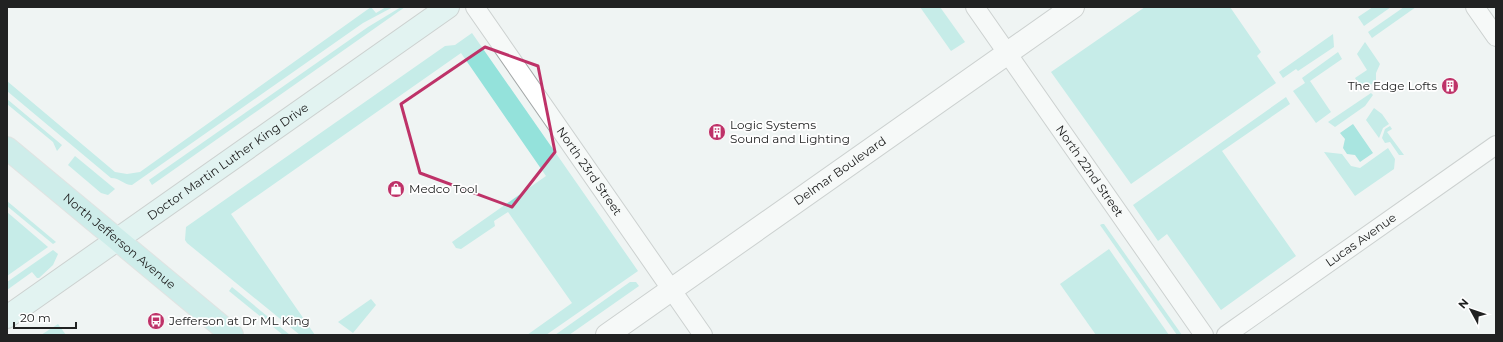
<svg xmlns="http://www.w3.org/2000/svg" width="1503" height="342" viewBox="0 0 1503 342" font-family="Montserrat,sans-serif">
  <rect width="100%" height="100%" fill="#eff4f3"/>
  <g fill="#94e2db">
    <path d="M371,7L376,13L386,7H393L363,23L132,185C124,185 120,178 111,178L7,91V81L115,172L127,174L140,172Z"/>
    <path d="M401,7H405L152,185L149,180L368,27Z"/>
    <path d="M920,7H940L965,42L951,51Z"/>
    <path d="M1145,7H1230L1261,52L1257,56L1276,83L1131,184L1051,72Z"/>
    <path d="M1373,7H1391L1364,26L1358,17Z"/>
    <path d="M1404,7H1416L1372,38L1368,32Z"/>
    <path d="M472,33L638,271L546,335H527L572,303L508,212L494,221L495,226L461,249L456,248L452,242L546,176L461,53L231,214L315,335H300L187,243L185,240L186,227L445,46L455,45Z"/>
    <path d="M1333,34L1334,47L1298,71L1296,69L1283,78L1279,72Z"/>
    <path d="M1365,42L1380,64L1376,73V81L1363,90L1355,78L1367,70L1357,54Z"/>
    <path d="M1338,52L1342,59L1310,81L1331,112L1316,123L1293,91L1305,83L1302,78Z"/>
    <path d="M1371,93L1373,95L1365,106L1335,127L1328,122Z"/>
    <path d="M1286,97L1290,104L1222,151L1296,256L1221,310L1167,234L1158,241L1133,205Z"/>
    <path d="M7,99L62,145L57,151L53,142L7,104Z"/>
    <path d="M1374,108L1382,114L1389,124L1383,128L1379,138L1366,120Z"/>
    <path d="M1390,126L1392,129L1387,132L1404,155H1399L1390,142L1385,143L1382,138L1385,129Z"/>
    <path d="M1388,148L1395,159L1394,169L1355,196L1324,152L1342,154L1351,166L1360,168Z"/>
    <path d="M75,156L115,189L108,195L101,193L68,165Z"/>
    <path d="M7,201L56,242L53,244L7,206Z"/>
    <path d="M7,212L48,247L7,276Z"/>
    <path d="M1102,224H1104L1182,335H1177L1100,225Z"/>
    <path d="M1109,249L1169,335H1096L1060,284Z"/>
    <path d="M53,250L58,254L53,265L39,278H37L32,272L7,290V282Z"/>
    <path d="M630,282H636L639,286L569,335H555Z"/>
    <path d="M232,287L290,335H283L229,291Z"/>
    <path d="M371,299L376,305L353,333L338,322Z"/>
    <path d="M58,324L66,335H41Z"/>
  </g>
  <path fill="#54d2c9" d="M1353,124L1373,153L1360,162L1355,155L1347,154L1343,148L1345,139L1340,133Z"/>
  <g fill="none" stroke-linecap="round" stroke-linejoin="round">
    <g stroke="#a3a7a7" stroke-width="20">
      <g id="minor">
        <path id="s1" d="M475,7L703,335"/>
        <path id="s2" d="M975,7L1204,335"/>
        <path d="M1475,7L1496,37"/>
        <path id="s3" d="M1226,335L1496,145"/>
      </g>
    </g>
    <g stroke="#a3a7a7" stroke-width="24">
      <g id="tertiary">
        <path id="s4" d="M607,335L1073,7"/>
      </g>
    </g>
    <g stroke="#a3a7a7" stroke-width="24">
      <g id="secondary">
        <path id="s5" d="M7,317L448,7"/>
      </g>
    </g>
    <g stroke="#cecece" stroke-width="24">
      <g id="primary">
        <path id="s6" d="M7,148L232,335"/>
      </g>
    </g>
    <use href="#minor" stroke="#fff" stroke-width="18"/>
    <use href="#tertiary" stroke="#fff" stroke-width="22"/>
    <use href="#secondary" stroke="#d3f2ef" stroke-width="22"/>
    <use href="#primary" stroke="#a6e5e0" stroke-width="22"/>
  </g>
  <path d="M0 0H1503V342H0ZM485,47L538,66L555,152L512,207L420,173L401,104Z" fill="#eff4f3" fill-opacity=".55" fill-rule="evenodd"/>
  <path fill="none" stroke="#be3268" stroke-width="3" stroke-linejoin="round" d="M485,47L538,66L555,152L512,207L420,173L401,104Z"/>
  <defs>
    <g id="building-disc" transform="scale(0.9)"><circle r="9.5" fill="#be3268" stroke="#fff"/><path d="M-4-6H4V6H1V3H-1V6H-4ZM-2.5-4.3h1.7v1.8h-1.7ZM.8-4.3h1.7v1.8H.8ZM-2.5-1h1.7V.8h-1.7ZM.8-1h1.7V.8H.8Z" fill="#fff"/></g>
    <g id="shop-disc" transform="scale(0.9)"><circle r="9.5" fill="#be3268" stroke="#fff"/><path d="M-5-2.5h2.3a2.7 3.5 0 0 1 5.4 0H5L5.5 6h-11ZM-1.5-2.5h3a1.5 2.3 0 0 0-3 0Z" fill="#fff"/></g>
    <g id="bus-disc" transform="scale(0.9)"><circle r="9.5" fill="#be3268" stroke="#fff"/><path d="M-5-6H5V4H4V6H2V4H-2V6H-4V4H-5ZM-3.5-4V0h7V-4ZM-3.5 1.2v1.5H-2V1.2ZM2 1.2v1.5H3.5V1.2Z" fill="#fff"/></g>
  </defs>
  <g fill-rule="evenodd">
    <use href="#building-disc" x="1450" y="86"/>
    <use href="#building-disc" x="717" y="132"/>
    <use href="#shop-disc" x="396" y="189"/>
    <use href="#bus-disc" x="156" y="321"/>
  </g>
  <g text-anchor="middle" stroke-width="3.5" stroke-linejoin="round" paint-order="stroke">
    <g font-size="12" fill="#212222" stroke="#fff" text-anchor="start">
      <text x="1437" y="90" text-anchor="end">The Edge Lofts</text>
      <text x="730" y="129">Logic Systems<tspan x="730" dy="14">Sound and Lighting</tspan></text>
      <text x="409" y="193">Medco Tool</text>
      <text x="169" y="325">Jefferson at Dr ML King</text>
    </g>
    <g font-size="12" fill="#212222" stroke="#fff">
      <text dy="4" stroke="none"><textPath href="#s5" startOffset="270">Doctor Martin Luther King Drive</textPath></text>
      <text dy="4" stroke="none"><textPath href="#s1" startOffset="200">North 23rd Street</textPath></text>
      <text dy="4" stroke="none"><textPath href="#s4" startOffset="285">Delmar Boulevard</textPath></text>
      <text dy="4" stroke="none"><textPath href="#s2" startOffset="200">North 22nd Street</textPath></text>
      <text dy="4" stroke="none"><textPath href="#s3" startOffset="165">Lucas Avenue</textPath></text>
      <text dy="4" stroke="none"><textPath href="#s6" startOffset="146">North Jefferson Avenue</textPath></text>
    </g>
  </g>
  <rect width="1503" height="342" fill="none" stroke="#212222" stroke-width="16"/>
  <g transform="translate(1471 310) rotate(310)" stroke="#ffffff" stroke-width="3" paint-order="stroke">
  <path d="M0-3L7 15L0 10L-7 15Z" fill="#212222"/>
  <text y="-6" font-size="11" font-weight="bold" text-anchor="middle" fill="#212222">N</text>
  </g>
  <path d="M14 322v6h62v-6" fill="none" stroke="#212222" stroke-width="2"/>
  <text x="20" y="322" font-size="12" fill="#212222" stroke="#ffffff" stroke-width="3" paint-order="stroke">20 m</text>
</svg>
